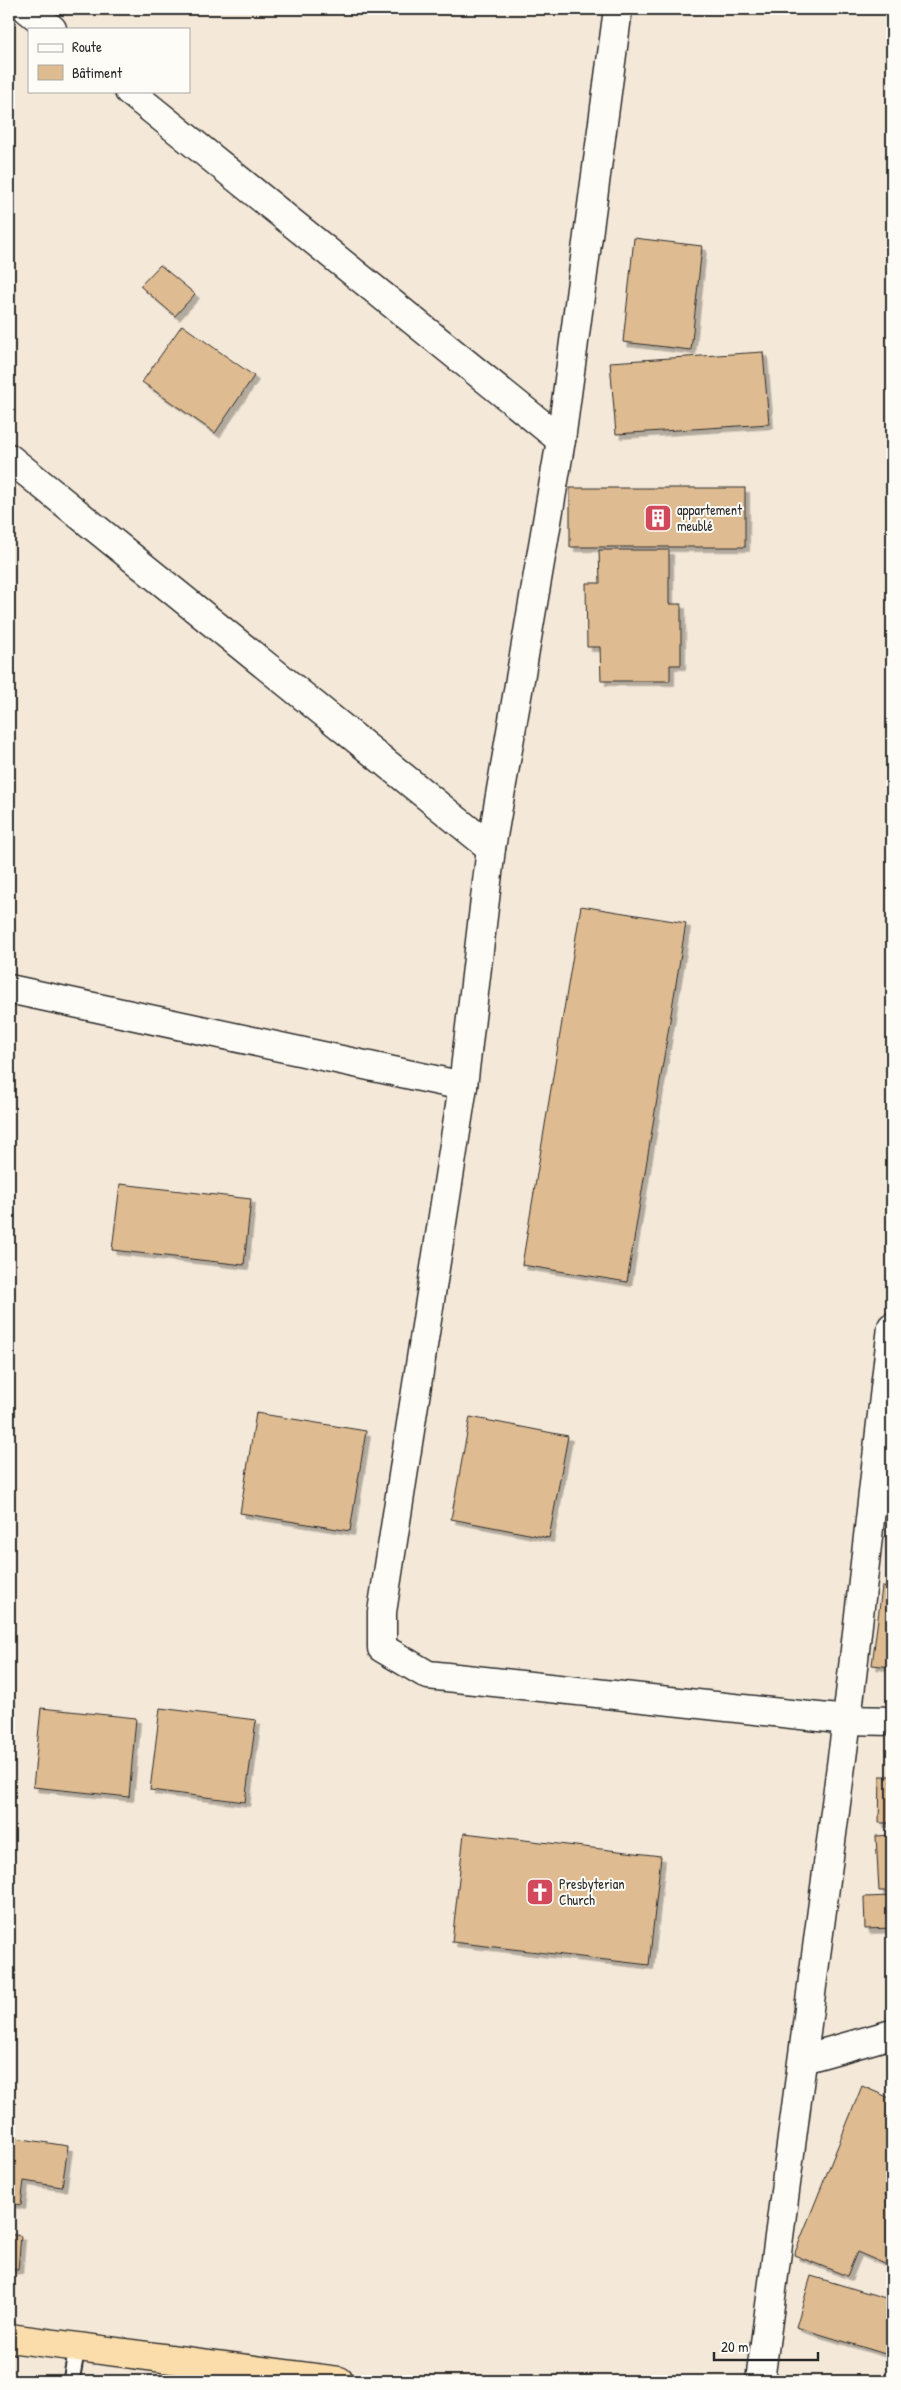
<svg xmlns="http://www.w3.org/2000/svg" width="901" height="2390" viewBox="0 0 901 2390" font-family="'Patrick Hand',sans-serif">
  <defs>
    <filter id="shadow"><feDropShadow dx="4.5" dy="4.5" stdDeviation="0" flood-color="#0004"/></filter>
  </defs>
  <rect width="100%" height="100%" fill="#f4e8d8"/>
  <filter id="ink" filterUnits="userSpaceOnUse"><feTurbulence type="fractalNoise" baseFrequency=".02" numOctaves="2"/><feDisplacementMap in="SourceGraphic" scale="10" xChannelSelector="R" yChannelSelector="G"/><feConvolveMatrix kernelMatrix="1 2 1 2 8 2 1 2 1" color-interpolation-filters="sRGB"/></filter>
  <g filter="url(#ink)">
    <g fill="#debb90" stroke="#2b2b2b" filter="url(#shadow)">
      <path d="M634,238L702,246L691,350L623,342Z"/>
      <path d="M160,265L195,294L175,316L140,286Z"/>
      <path d="M182,325L254,376L215,433L142,382Z"/>
      <path d="M763,352L769,424L616,434L610,362Z"/>
      <rect x="570" y="488" width="175" height="59"/>
      <path d="M599,550H669V604H681V665H670V681H601L600,647H587L586,583H600Z"/>
      <path d="M581,906L686,923L627,1282L522,1265Z"/>
      <path d="M120,1184L251,1199L244,1265L112,1250Z"/>
      <path d="M256,1413L366,1431L350,1531L240,1513Z"/>
      <path d="M470,1417L568,1436L549,1538L451,1519Z"/>
      <path d="M882,1587L892,1588V1667L872,1665Z"/>
      <path d="M41,1708L136,1718L129,1797L33,1787Z"/>
      <path d="M160,1708L256,1720L245,1802L150,1790Z"/>
      <path d="M880,1776H892V1823H879Z"/>
      <path d="M464,1833L661,1856L649,1965L452,1942Z"/>
      <path d="M892,1835V1891H879L876,1836Z"/>
      <path d="M892,1896V1928L865,1929L864,1897Z"/>
      <path d="M862,2086L892,2099V2177L885,2195L892,2198V2267L857,2252L847,2276L794,2255Z"/>
      <path d="M9,2137L68,2146L62,2187L24,2181L21,2205L9,2203Z"/>
      <path d="M9,2234L21,2236L18,2270L9,2269Z"/>
      <path d="M811,2276L892,2300V2356L796,2327Z"/>
    </g>
    <g fill="none" stroke-linecap="round" stroke-linejoin="round">
      <g stroke="#2b2b2b" stroke-width="19">
        <path id="service" d="M71,2381L77,2348"/>
      </g>
      <g stroke="#2b2b2b" stroke-width="31">
        <g id="minor">
          <path d="M27,9L52,29"/>
          <path d="M618,9L561,440L491,848L463,1086L382,1612V1648L428,1675L847,1720L892,1721"/>
          <path d="M129,91L561,440"/>
          <path d="M9,458L491,848"/>
          <path d="M9,989L463,1086"/>
          <path d="M803,2059L892,2034"/>
          <path d="M760,2381L847,1720L892,1327"/>
        </g>
      </g>
      <g stroke="#2b2b2b" stroke-width="31">
        <path id="trunk" d="M9,2338L339,2381"/>
      </g>
      <use href="#service" stroke="#fdfcf7" stroke-width="15"/>
      <use href="#minor" stroke="#fdfcf7" stroke-width="28"/>
      <use href="#trunk" stroke="#fbddab" stroke-width="28"/>
    </g>
  </g>
  <defs>
    <g id="building-square" transform="scale(1.4375)"><rect x="-9" y="-9" width="18" height="18" rx="4" fill="#d1495b" stroke="#fdfcf7"/><path d="M-4-6H4V6H1V3H-1V6H-4ZM-2.5-4.3h1.7v1.8h-1.7ZM.8-4.3h1.7v1.8H.8ZM-2.5-1h1.7V.8h-1.7ZM.8-1h1.7V.8H.8Z" fill="#fff"/></g>
    <g id="church-square" transform="scale(1.4375)"><rect x="-9" y="-9" width="18" height="18" rx="4" fill="#d1495b" stroke="#fdfcf7"/><path d="M-1.2-6h2.4v3.5h3.3v2.4h-3.3V6h-2.4V-.1h-3.3v-2.4h3.3Z" fill="#fff"/></g>
  </defs>
  <g fill-rule="evenodd">
    <use href="#building-square" x="658" y="518"/>
    <use href="#church-square" x="540" y="1892"/>
  </g>
  <g text-anchor="middle" stroke-width="4" stroke-linejoin="round" paint-order="stroke">
    <g font-size="14" fill="#2b2b2b" stroke="#fdfcf7" text-anchor="start">
      <text x="677" y="515">appartement<tspan x="677" dy="16">meublé</tspan></text>
      <text x="559" y="1889">Presbyterian<tspan x="559" dy="16">Church</tspan></text>
    </g>
  </g>
  <rect width="901" height="2390" fill="none" stroke="#fdfcf7" stroke-width="30"/>
  <rect x="15" y="15" width="871" height="2360" fill="none" stroke="#2b2b2b" stroke-width="2" filter="url(#ink)"/>
  <rect x="28" y="28" width="162" height="65" fill="#fdfcf7" stroke="#a9a8a5"/>
  <rect x="38" y="44" width="25" height="8" fill="#fdfcf7" stroke="#a9a8a5"/>
  <text x="72" y="52" font-size="15" fill="#2b2b2b">Route</text>
  <rect x="38" y="65" width="25" height="15" fill="#debb90" stroke="#a9a8a5"/>
  <text x="72" y="78" font-size="15" fill="#2b2b2b">Bâtiment</text>
  <path d="M714 2352v8h104v-8" fill="none" stroke="#2b2b2b" stroke-width="2.5"/>
  <text x="721" y="2352" font-size="15" fill="#2b2b2b" stroke="#fdfcf7" stroke-width="4" paint-order="stroke">20 m</text>
</svg>
